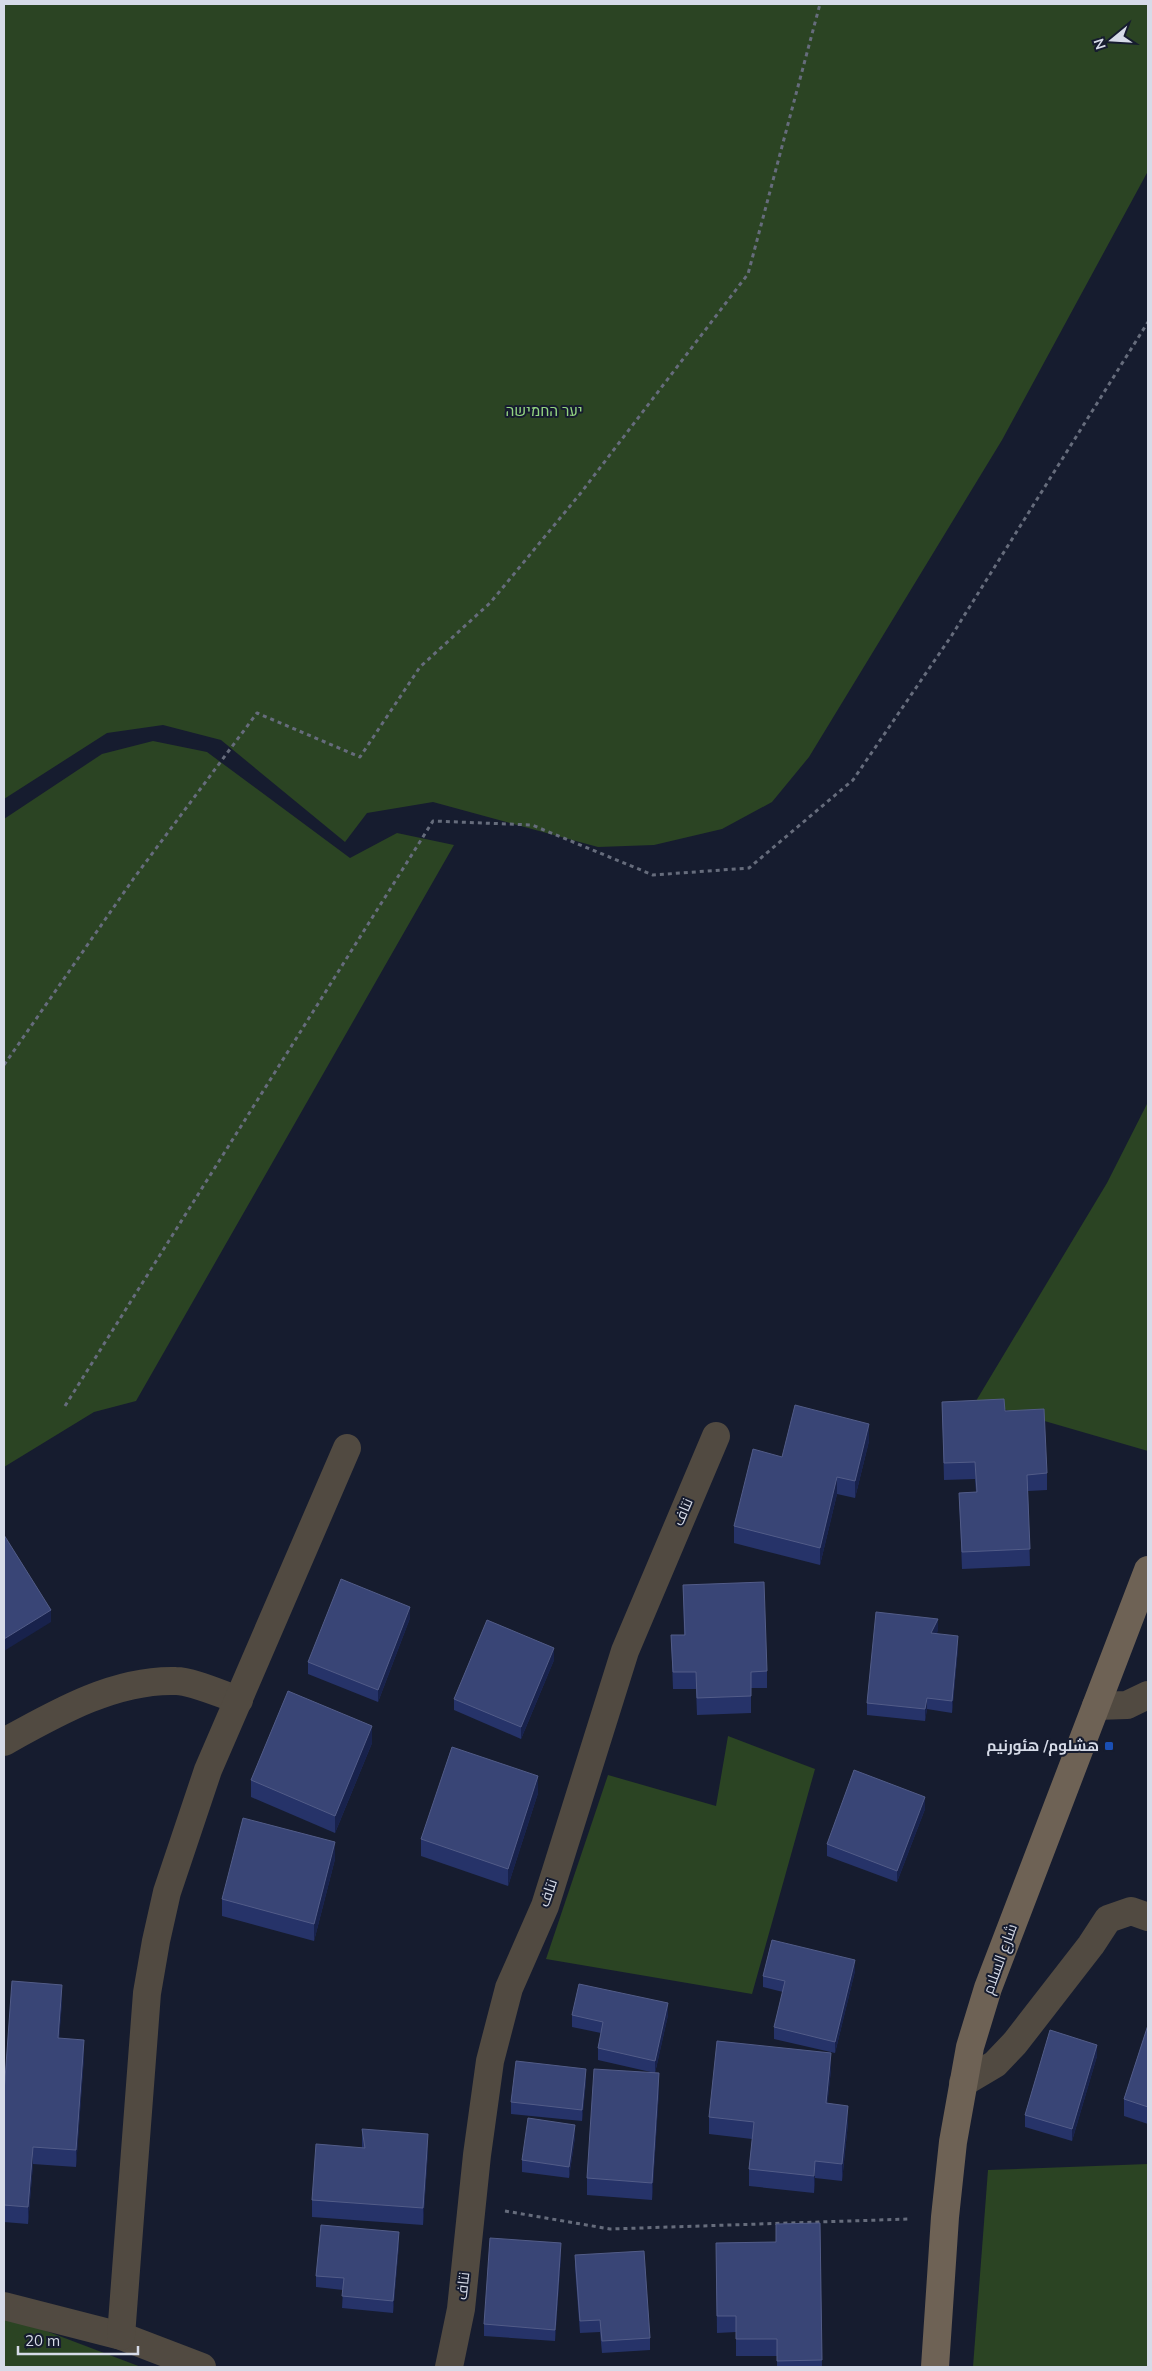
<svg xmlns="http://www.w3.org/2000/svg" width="1152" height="2371" viewBox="0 0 1152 2371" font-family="Mulish,Cairo,Heebo,sans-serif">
  <rect width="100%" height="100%" fill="#161c2f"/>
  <g fill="#2b4423">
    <path d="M4,4H1148V171L1002,440L809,757L772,802L722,829L654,845L598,847L433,802L367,813L345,842L221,740L163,725L107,733L4,799Z"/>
    <path d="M153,741L207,752L350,858L397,833L454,845L136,1401L94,1412L4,1467V819L102,754Z"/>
    <path d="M1148,1102V1451L976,1401L1107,1183Z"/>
    <path d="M728,1736L815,1769L752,1994L546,1959L608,1775L716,1806Z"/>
    <path d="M1148,2164V2367H973L988,2170Z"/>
    <path d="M4,2315L141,2367H4Z"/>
  </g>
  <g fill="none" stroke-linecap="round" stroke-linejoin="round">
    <g stroke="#666c7c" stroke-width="3" stroke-dasharray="4 4" stroke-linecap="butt">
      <path d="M4,1065L134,878L257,713L360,757L420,667L490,603L580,494L748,274L820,4"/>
      <path d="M65,1406L433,821L532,825L653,875L749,868L853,780L952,635L1148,322"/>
      <path d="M505,2211L610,2229L909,2219"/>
    </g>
    <g stroke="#514a41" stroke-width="28">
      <path d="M1096,1706L1127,1705L1148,1695"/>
      <path d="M4,1742C56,1713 115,1679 176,1681C192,1681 223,1695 239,1700"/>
      <path d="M963,2083L995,2064L1015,2043L1091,1945L1108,1919L1131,1911L1148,1917"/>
      <path d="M4,2306L121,2336L202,2367"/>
      <path d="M121,2336L147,1993L156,1941L167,1892L208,1770L347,1448"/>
      <path d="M449,2367L461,2309L477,2155L490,2061L509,1988L545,1906L625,1651L716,1436"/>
    </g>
    <path stroke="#6e6255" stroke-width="28" d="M935,2367L945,2217L953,2142L970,2047L988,1988L1148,1570"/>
  </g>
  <g fill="#263369">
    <path d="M942,1402L1005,1411L1047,1473V1490L1028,1491L1030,1566L962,1569L959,1493L976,1492L975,1479L944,1480Z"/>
    <path d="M869,1441L855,1498L837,1494L820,1565L734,1543V1526L782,1457Z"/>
    <path d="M683,1585L767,1671V1688H751V1713L697,1715L696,1689H673L671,1635H684Z"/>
    <path d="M410,1618L378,1702L308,1674V1662Z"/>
    <path d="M938,1631L936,1634L958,1648L952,1713L927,1709L925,1721L867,1715V1703Z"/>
    <path d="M554,1660L521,1739L454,1710V1699Z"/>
    <path d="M372,1743L335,1833L251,1797V1780Z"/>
    <path d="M538,1793L508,1886L421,1856V1839Z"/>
    <path d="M925,1809L897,1882L827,1856V1844Z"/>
    <path d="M335,1859L314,1941L222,1916V1899Z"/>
    <path d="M855,1971L835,2053L774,2039V2027L783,1992L763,1987V1976Z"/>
    <path d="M62,2002L59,2038L84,2057L76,2167L33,2164L28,2224L4,2222V2093Z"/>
    <path d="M572,2015H668L655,2073L659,2090L652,2200L587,2195V2178L655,2073L598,2060V2048L601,2033L572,2027Z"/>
    <path d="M1148,2025V2124L1124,2116V2099Z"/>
    <path d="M1097,2056L1072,2141L1025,2127V2115Z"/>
    <path d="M831,2070L827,2104L848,2123L842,2181L815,2178L814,2193L749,2186V2169L752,2139L709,2134V2117Z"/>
    <path d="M586,2081L582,2121L511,2114V2102Z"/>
    <path d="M362,2129L428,2151L423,2225L312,2217V2200L362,2148Z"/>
    <path d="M575,2137L569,2178L522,2172V2160Z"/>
    <path d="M820,2223L822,2367H777V2356H736V2332L717,2333L716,2243L776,2242Z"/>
    <path d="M399,2244L393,2313L342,2308L343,2290L316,2287V2276Z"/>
    <path d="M561,2255L555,2341L484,2336V2324Z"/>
    <path d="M575,2255L650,2338V2350L602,2353L600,2332L580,2333L575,2267Z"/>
  </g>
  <g fill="#18224c">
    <path d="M869,1424V1441L855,1498V1481Z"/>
    <path d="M837,1477V1494L820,1565V1548Z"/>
    <path d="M410,1607V1618L378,1702V1690Z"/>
    <path d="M51,1610V1622L4,1651V1639Z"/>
    <path d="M938,1619V1631L931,1645V1633Z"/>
    <path d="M958,1636V1648L952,1713V1701Z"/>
    <path d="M554,1648V1660L521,1739V1727Z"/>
    <path d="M927,1698V1709L925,1721V1709Z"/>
    <path d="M372,1726V1743L335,1833V1816Z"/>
    <path d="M538,1776V1793L508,1886V1869Z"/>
    <path d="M925,1797V1809L897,1882V1871Z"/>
    <path d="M335,1842V1859L314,1941V1924Z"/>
    <path d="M855,1960V1971L835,2053V2042Z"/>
    <path d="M62,1985V2002L58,2055V2038Z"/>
    <path d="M668,2003V2015L655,2073V2061Z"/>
    <path d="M84,2040V2057L76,2167V2150Z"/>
    <path d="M1097,2045V2056L1072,2141V2129Z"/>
    <path d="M831,2053V2070L826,2120V2103Z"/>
    <path d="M586,2069V2081L582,2121V2110Z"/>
    <path d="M659,2073V2090L652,2200V2183Z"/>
    <path d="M848,2106V2123L842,2181V2164Z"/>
    <path d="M575,2125V2137L569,2178V2167Z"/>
    <path d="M428,2134V2151L423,2225V2208Z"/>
    <path d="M33,2147V2164L28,2224V2207Z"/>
    <path d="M815,2161V2178L814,2193V2176Z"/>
    <path d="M399,2232V2244L393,2313V2301Z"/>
    <path d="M561,2243V2255L555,2341V2330Z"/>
  </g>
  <g fill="#394576" stroke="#525c88">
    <path d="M1004,1399L1005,1411L1044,1409L1047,1473L1027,1475L1030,1549L962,1552L959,1493L977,1492L975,1462L944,1463L942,1402Z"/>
    <path d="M795,1405L869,1424L855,1481L837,1477L820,1548L734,1526L753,1449L782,1457Z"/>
    <path d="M4,1535L51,1610L4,1639Z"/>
    <path d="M341,1579L410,1607L378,1690L308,1662Z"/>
    <path d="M764,1582L767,1671L751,1672V1696L697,1698L696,1672H673L671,1635H685L683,1585Z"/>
    <path d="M876,1612L938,1619L931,1633L958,1636L952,1701L927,1698L925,1709L867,1703Z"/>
    <path d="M487,1620L554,1648L521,1727L454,1699Z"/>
    <path d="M288,1691L372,1726L335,1816L251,1780Z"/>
    <path d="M452,1747L538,1776L508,1869L421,1839Z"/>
    <path d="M854,1770L925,1797L897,1871L827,1844Z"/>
    <path d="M243,1818L335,1842L314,1924L222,1899Z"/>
    <path d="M772,1940L855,1960L835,2042L774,2027L785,1981L763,1976Z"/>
    <path d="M12,1981L62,1985L58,2038L84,2040L76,2150L33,2147L28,2207L4,2205V2093Z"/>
    <path d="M579,1984L668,2003L655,2061L598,2048L603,2022L572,2015Z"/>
    <path d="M1148,2025V2107L1124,2099Z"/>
    <path d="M1050,2030L1097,2045L1072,2129L1025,2115Z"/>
    <path d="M717,2041L831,2053L826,2103L848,2106L842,2164L815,2161L814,2176L749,2169L754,2122L709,2117Z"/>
    <path d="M516,2061L586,2069L582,2110L511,2102Z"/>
    <path d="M594,2069L659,2073L652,2183L587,2178Z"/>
    <path d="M528,2118L575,2125L569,2167L522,2160Z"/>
    <path d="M362,2129L428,2134L423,2208L312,2200L316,2144L365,2148Z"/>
    <path d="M820,2223L822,2360L777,2361V2339H736V2316H717L716,2243L776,2242V2224Z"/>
    <path d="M321,2225L399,2232L393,2301L342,2296L344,2278L316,2276Z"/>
    <path d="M490,2238L561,2243L555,2330L484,2324Z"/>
    <path d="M644,2251L650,2338L602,2341L600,2320L580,2321L575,2255Z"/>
  </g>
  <rect fill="#1a4fb4" stroke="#161c2f" stroke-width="2" x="1104" y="1741" width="10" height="10" rx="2.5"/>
  <g text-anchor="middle" stroke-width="4" stroke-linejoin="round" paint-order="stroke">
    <g font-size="15" fill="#93d480" stroke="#161c2f">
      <text x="544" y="416">יער החמישה</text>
    </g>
    <g font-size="15" fill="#d6dbe8" stroke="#161c2f">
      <text transform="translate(683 1512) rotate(-67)" y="5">نتاف</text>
      <text transform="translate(548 1893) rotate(-71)" y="5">نتاف</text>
      <text transform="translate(1000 1959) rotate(-70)" y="5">شارع السلام</text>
      <text transform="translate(463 2286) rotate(-84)" y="5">نتاف</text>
    </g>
    <g font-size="15" font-weight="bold" fill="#d6dbe8" stroke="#161c2f" text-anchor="end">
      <text x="1099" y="1751">هشلوم/ هئورنيم</text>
    </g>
  </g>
  <rect width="1152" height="2371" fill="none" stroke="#d6dbe8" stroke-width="10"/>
  <g transform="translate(1112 40) rotate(252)" stroke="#161c2f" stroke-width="4" paint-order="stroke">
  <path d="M0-4L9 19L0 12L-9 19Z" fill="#d6dbe8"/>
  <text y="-8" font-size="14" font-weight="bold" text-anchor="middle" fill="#d6dbe8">N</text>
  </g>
  <path d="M18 2346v8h120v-8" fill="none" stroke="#d6dbe8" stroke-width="2.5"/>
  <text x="25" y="2346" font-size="15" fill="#d6dbe8" stroke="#161c2f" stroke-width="4" paint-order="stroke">20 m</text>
</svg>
